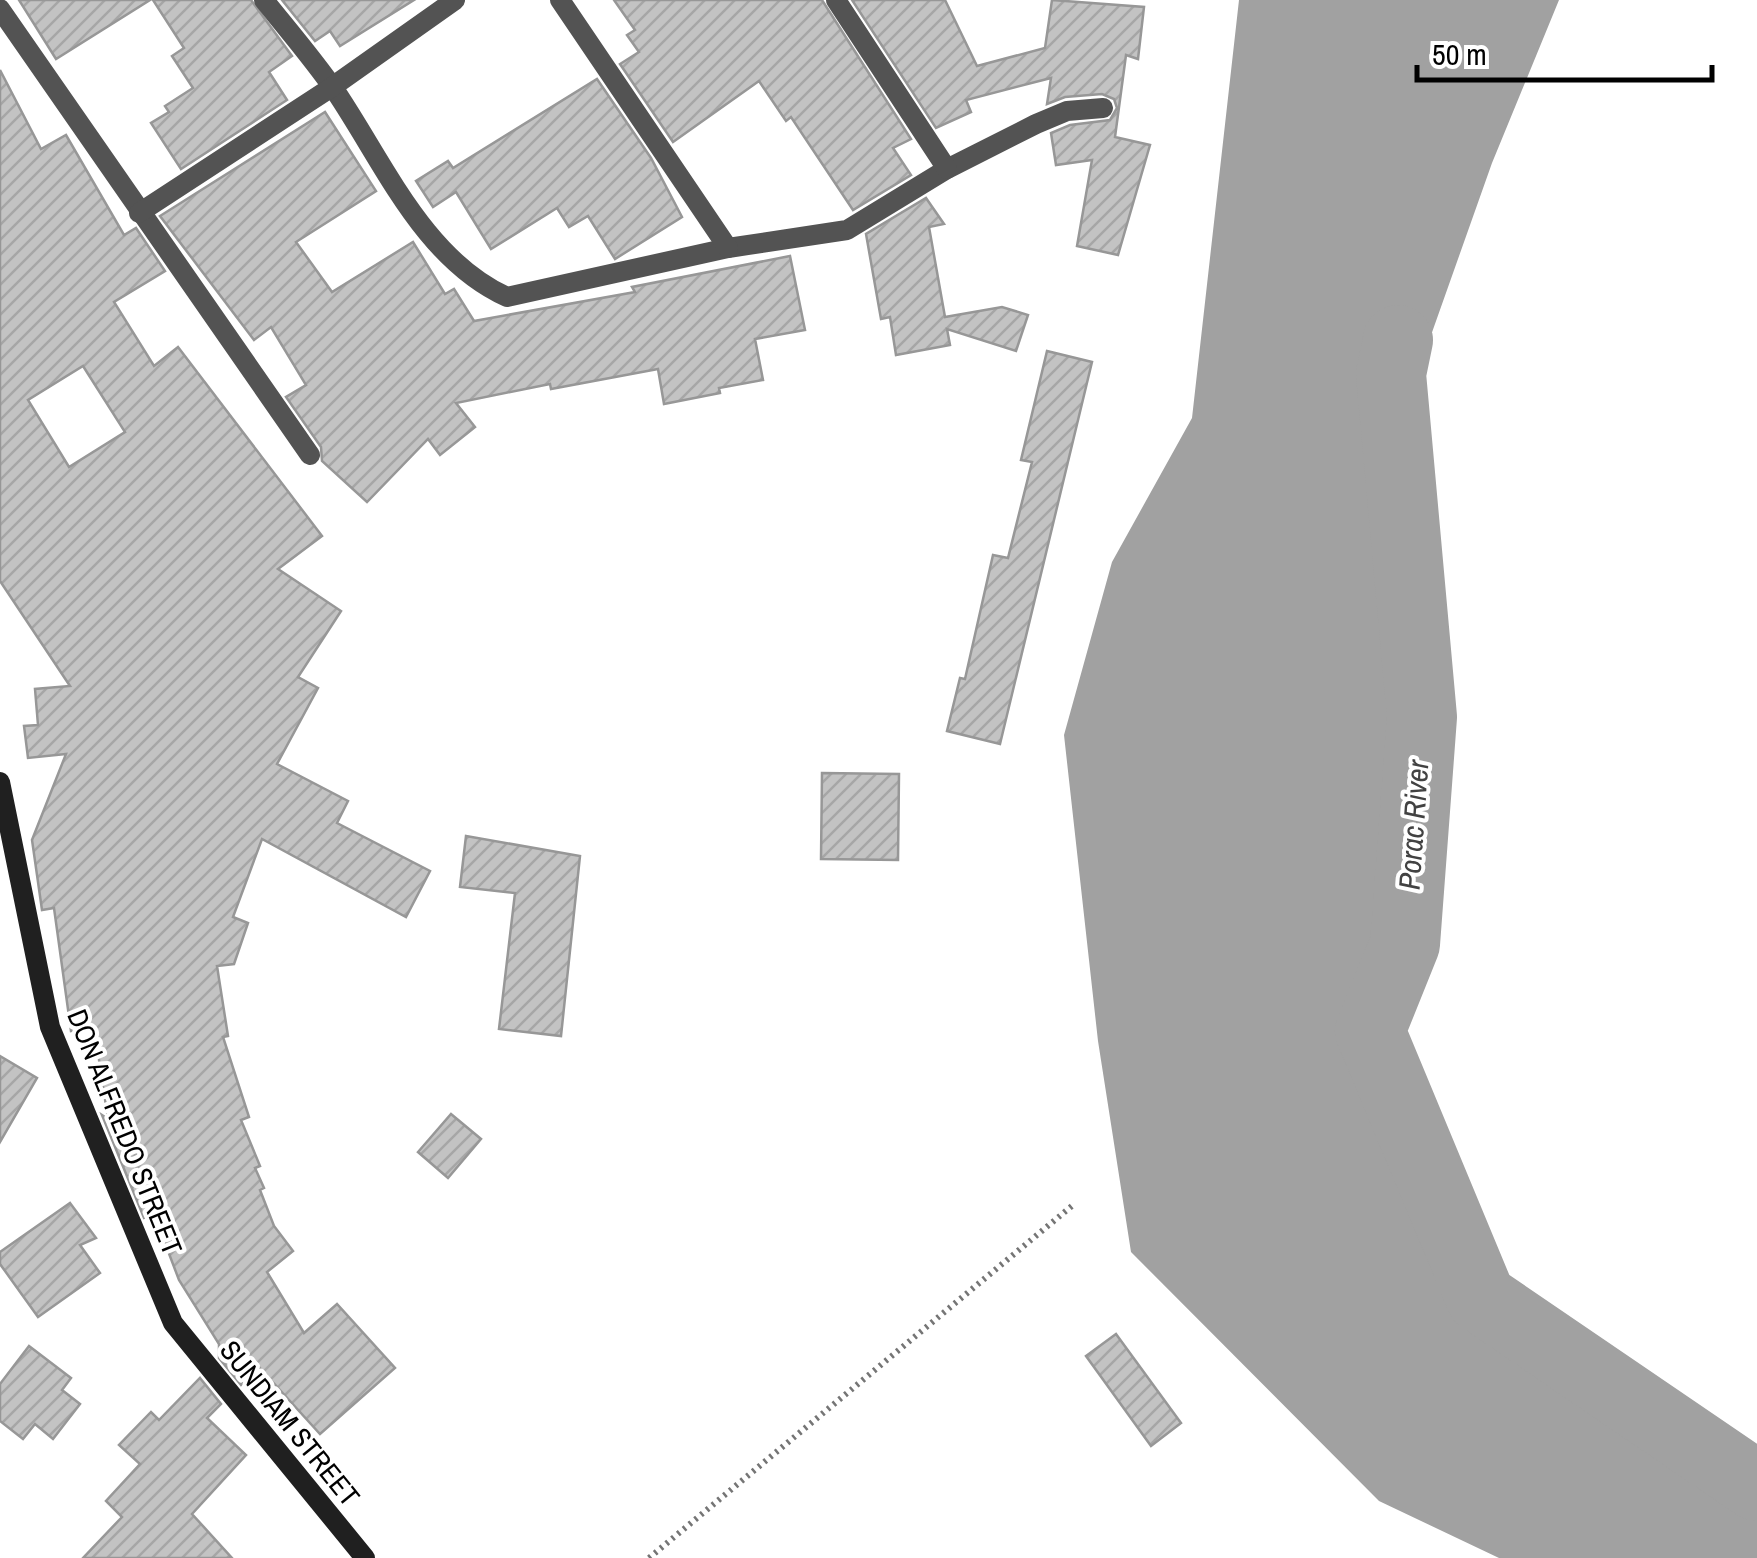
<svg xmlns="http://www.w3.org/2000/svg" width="1757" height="1558" viewBox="0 0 1757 1558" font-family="'Archivo Narrow',sans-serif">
  <defs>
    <pattern id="building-hatch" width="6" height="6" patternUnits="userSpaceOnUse" patternTransform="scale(2.5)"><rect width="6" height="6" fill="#c3c3c3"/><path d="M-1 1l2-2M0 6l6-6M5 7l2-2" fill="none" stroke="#a6a6a6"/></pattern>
  </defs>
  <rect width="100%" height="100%" fill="#fff"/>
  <path fill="#a1a1a1" d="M1239,0H1559L1492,163L1396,434L1422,717L1370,1031L1421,1218L1545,1382L1757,1487V1558H1499L1379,1501L1131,1252L1098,1041L1064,735L1112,562L1192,418Z"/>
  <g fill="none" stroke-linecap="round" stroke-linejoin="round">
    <path stroke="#a1a1a1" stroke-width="70" d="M1398,340L1391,374L1422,717L1405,944L1370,1031L1481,1298L1757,1486"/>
  </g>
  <g fill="url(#building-hatch)" stroke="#979797" stroke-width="2.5" fill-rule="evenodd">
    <path d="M19,0H150L56,59Z"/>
    <path d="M153,0H251L292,56L269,72L287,100L181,169L151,123L169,112L165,106L193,88L172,56L184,48Z"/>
    <path d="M282,0H414L340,46L330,31L315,41Z"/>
    <path d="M614,0H822L911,139L893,148L911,175L853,210L791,117L786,121L759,81L673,142L620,64L639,52L627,35L635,30Z"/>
    <path d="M852,0H945L977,66L1045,48L1052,0L1144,7L1138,59L1126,55L1115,137L1150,145L1118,255L1077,246L1092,160L1056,165L1051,133L1070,125L1110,120L1117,108L1114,99L1102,94L1065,97L1047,104L1051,78L966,100L971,112L936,128Z"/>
    <path d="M0,70L41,149L66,135L124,235L136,228L165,271L114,302L154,366L178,347L322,536L278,569L341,611L298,677L318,688L277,764L348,801L337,823L430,871L406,917L262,839L233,917L248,923L234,964L217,966L228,1036L223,1037L249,1117L241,1120L260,1166L255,1168L264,1188L260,1190L274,1226L293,1251L267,1272L304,1333L337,1304L395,1368L320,1434L259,1367L241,1385L219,1358V1344L179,1280L154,1214L144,1218L102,1115L108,1119L94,1027L71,1031L54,908L42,910L32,840L66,754L28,758L24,726L38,725L35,689L70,686L0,581ZM83,366L125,432L69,467L28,400Z"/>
    <path d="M597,79L651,158L682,217L615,259L588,216L569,227L557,208L491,249L456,192L433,207L416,181L448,161L453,168Z"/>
    <path d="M325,112L376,191L296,242L332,292L413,242L445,294L454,289L474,321L635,292L632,287L790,256L805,330L755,339L763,380L719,388L720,393L664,404L658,369L551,389L550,384L456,403L475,427L440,455L428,439L367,502L322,461L321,447L286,397L306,385L271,327L254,340L160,216Z"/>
    <path d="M926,198L944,224L929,227L945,317L1002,307L1028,315L1016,351L947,329L950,345L896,355L890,317L881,319L866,234Z"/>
    <path d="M1047,351L1092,362L1000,744L947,731L960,678L965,679L993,555L1008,558L1032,462L1021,460Z"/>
    <path d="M822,773L899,774L898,860L821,859Z"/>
    <path d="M466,836L580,856L561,1036L499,1029L515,893L460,887Z"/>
    <path d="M0,1056L37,1078L0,1142Z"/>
    <path d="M451,1114L481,1139L448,1178L418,1152Z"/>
    <path d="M70,1203L96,1238L80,1245L100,1273L38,1317L0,1264V1252Z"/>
    <path d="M1116,1334L1181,1423L1151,1446L1086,1356Z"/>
    <path d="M29,1346L71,1378L62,1390L80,1404L53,1439L35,1424L23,1439L0,1421V1384Z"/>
    <path d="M200,1378L221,1404L207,1418L246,1455L192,1514L232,1558H83L122,1517L106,1501L140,1464L119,1445L151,1412L159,1420Z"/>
  </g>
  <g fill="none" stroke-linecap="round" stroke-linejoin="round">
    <path stroke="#757575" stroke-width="6" stroke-dasharray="2.5 5" stroke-linecap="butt" d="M649,1558L1073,1205"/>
    <g stroke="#535353" stroke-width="20">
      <path d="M264,0C288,30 314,60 336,92C385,165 424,259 507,297L728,248L847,230L947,169L1036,124L1067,111L1103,108"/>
      <path d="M560,0L728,248"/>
      <path d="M836,0L947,169"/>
      <path d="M0,9L310,455"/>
      <path d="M139,213L332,87L455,0"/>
    </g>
    <path stroke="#202020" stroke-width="20" d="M0,782L50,1027L173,1323L365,1558"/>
  </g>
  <g text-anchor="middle" stroke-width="8" stroke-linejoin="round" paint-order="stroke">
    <g font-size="28" fill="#000" stroke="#fff">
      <text transform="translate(125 1132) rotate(68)" y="10">DON ALFREDO STREET</text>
      <text transform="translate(290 1423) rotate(51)" y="10">SUNDIAM STREET</text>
    </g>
    <g font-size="30" font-style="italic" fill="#424242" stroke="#fff">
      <text transform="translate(1414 825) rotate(-86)" y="10">Porac River</text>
    </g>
  </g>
  <path d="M1417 65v15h295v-15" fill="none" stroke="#000000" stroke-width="5"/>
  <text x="1432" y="65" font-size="30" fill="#000000" stroke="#ffffff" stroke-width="8" paint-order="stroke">50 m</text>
</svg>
